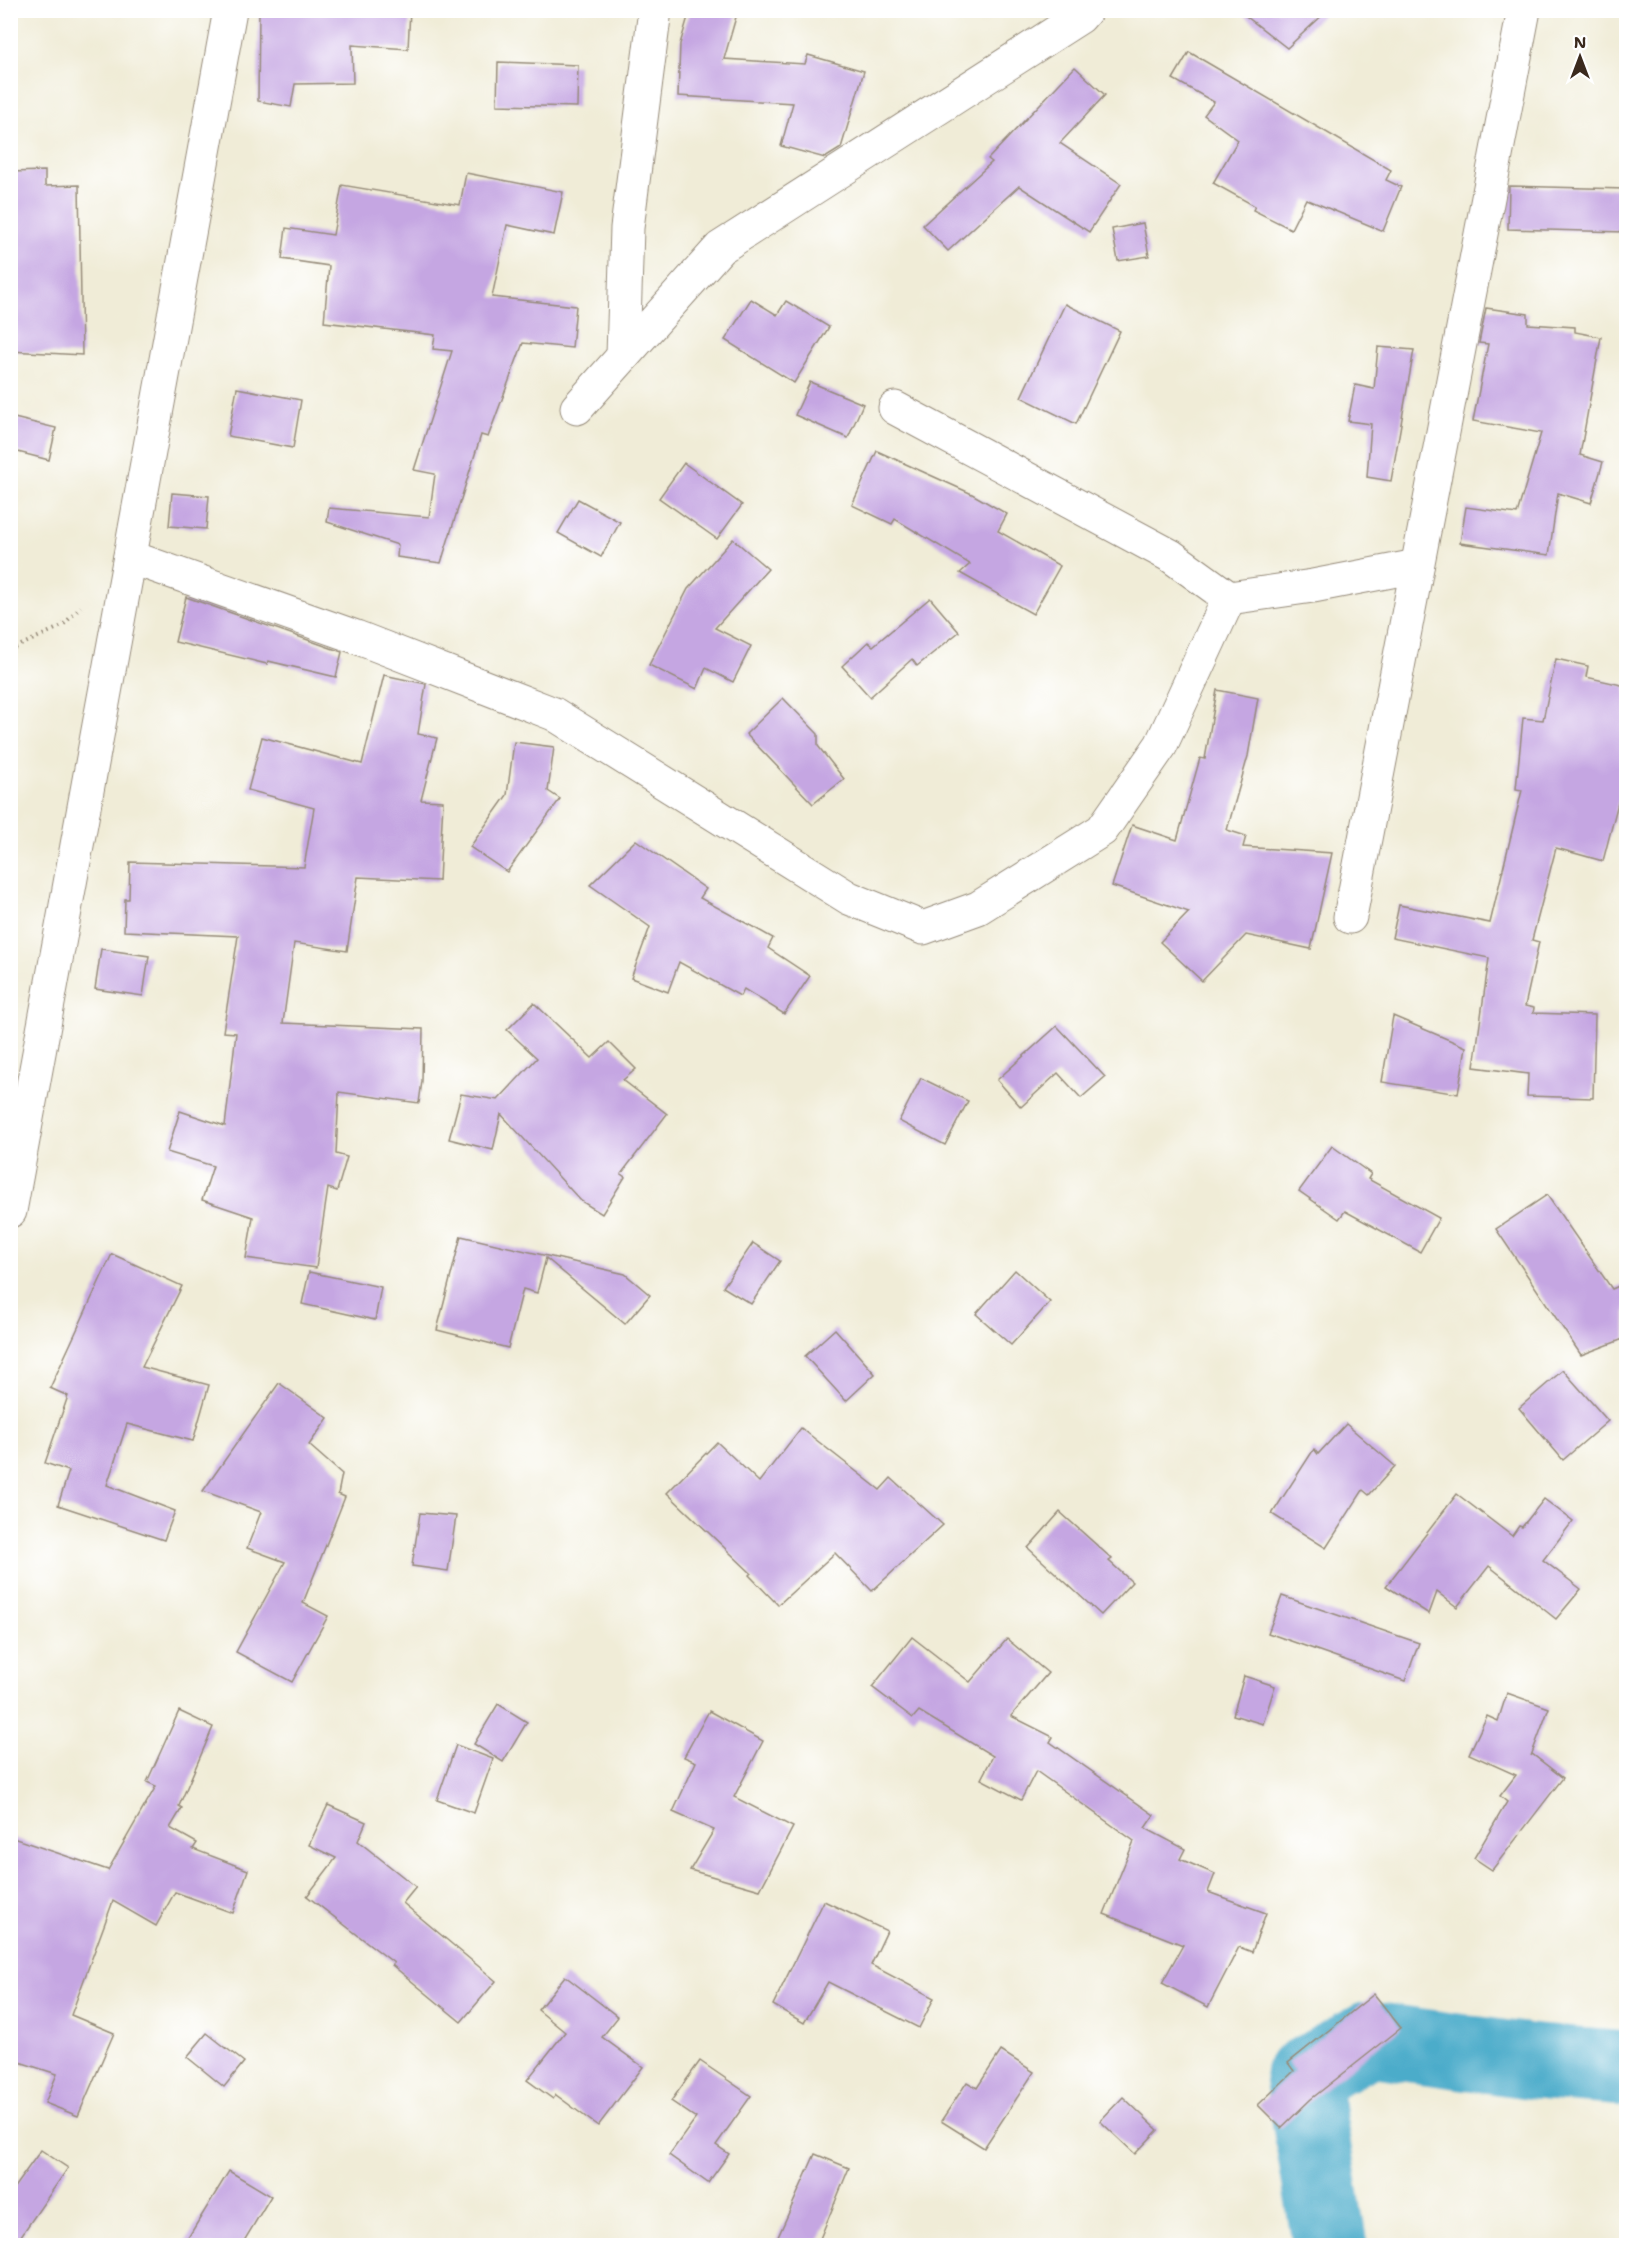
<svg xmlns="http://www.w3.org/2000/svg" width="1637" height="2256" viewBox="0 0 1637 2256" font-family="'Shantell Sans',sans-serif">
  <rect width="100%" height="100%" fill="#fff"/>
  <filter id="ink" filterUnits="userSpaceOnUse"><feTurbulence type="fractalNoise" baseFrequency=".0167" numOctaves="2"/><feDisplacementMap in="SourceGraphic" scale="12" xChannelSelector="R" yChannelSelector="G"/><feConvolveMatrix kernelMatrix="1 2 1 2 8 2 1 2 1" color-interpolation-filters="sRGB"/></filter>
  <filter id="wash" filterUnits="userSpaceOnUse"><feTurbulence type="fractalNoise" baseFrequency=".008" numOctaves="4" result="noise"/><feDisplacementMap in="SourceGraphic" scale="24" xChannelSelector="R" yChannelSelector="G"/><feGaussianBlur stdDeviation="1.35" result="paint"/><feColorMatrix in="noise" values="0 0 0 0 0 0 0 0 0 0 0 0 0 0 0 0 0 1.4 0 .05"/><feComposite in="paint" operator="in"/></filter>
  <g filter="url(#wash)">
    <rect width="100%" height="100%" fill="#f0ecd7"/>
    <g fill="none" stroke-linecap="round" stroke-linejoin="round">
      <path stroke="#4bacca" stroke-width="75" d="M1330,2246L1302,2076L1370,2039L1536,2062L1626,2069"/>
    </g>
    <g id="blocks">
      <g fill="#c5a6e2">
        <path d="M259,10H410L408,49L352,45L353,83L295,84L291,107L258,101Z"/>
        <path d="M690,10H738L724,59L805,64L808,55L864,71L841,148L825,158L781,146L793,103L678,96L680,44Z"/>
        <path d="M1238,10H1328L1287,48Z"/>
        <path d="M1189,52L1391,170L1386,180L1401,187L1383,231L1306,199L1291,229L1253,210L1255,206L1213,183L1238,140L1204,115L1214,102L1173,79Z"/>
        <path d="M498,62L578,65L577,107L497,105Z"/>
        <path d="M1075,67L1105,95L1060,143L1121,184L1089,232L1019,186L948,251L923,225L992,162L988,159Z"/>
        <path d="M45,171V186L79,185L82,355L10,351V172Z"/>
        <path d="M466,173L563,192L554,235L507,225L492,297L576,306L572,348L523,343L488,437L481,435L441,563L397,557L398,545L327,522L329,508L429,517L435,474L414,470L452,351L433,349L435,335L324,322L329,266L282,259L286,228L333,235L342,185L460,205Z"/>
        <path d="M1509,186L1626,189V232L1508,229Z"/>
        <path d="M1143,223L1149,256L1118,261L1112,229Z"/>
        <path d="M751,299L777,315L786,301L829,327L794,383L725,340Z"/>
        <path d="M1065,304L1120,331L1076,424L1021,397Z"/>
        <path d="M1486,308L1528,314V324L1575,327V332L1601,337L1580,455L1603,462L1591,503L1558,493L1549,555L1460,543L1466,507L1517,514L1541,433L1473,421L1488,344L1479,343Z"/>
        <path d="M1378,347L1414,350L1391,481L1367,477L1371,424L1348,421L1355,385L1374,389Z"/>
        <path d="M810,382L863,404L848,438L795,415Z"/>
        <path d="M237,388L301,400L293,448L228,436Z"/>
        <path d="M10,417L56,428L49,460L10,450Z"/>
        <path d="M877,451L972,494L1007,514L998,531L1060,566L1033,614L960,573L970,564L895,519L892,524L852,505Z"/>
        <path d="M684,463L742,505L717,539L659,498Z"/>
        <path d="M172,493L209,496L206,529L169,526Z"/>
        <path d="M578,499L620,522L601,557L558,533Z"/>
        <path d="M733,539L768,569L715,628L751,646L733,682L706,668L697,689L649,665L688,589Z"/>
        <path d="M186,597L342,652L336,677L268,661L267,664L175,642Z"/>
        <path d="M930,598L959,632L917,666L912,659L870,697L842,666L868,642L873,646Z"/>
        <path d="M1556,659L1588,666L1586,677L1626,686V772L1603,861L1556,848L1532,940L1539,942L1525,1006L1534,1008L1533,1013L1595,1015L1593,1098L1527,1096L1528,1074L1474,1067L1489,958L1392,938L1399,905L1490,923L1522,790L1516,789L1523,718L1543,720Z"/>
        <path d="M384,675L426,684L418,734L437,738L421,800L443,801L439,881L358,877L347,951L294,943L283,1023L423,1029L422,1081L419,1103L339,1092L336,1154L347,1157L337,1191L328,1188L316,1268L246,1258L253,1217L202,1200L213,1166L167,1152L180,1111L225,1126L236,1033L223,1032L238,936L124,931L125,899H129L130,862L304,867L314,808L248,790L262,737L362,764Z"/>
        <path d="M1217,690L1258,698L1248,756L1227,830L1246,836L1243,847L1332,853L1311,949L1246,935L1202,981L1160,942L1189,912L1112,886L1132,825L1177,840L1200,758L1205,759Z"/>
        <path d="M783,698L818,734V746L844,779L813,804L746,734Z"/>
        <path d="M514,742L554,747L548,791L560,799L507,872L470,847L507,795Z"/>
        <path d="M636,840L706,889L700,898L773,938L768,948L810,976L784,1014L744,989L740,996L679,962L668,992L631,978L650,927L590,885Z"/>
        <path d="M101,949L149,956L143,996L95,989Z"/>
        <path d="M534,1003L592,1058L609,1042L636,1069L623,1080L667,1114L621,1174L625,1177L602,1214L581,1201L501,1114L493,1150L449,1139L461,1094L498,1100L537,1058L507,1030Z"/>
        <path d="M1393,1016L1466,1047L1458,1094L1382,1082Z"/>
        <path d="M1057,1026L1105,1077L1081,1098L1058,1073L1021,1107L997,1080Z"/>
        <path d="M921,1078L968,1101L945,1145L899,1121Z"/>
        <path d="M1332,1146L1371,1174L1368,1179L1439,1218L1420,1252L1345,1211L1339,1219L1299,1191Z"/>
        <path d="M1547,1195L1612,1289L1626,1283V1338L1581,1355L1496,1229Z"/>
        <path d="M461,1236L625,1274L650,1295L625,1324L546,1258L537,1293L523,1289L508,1348L437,1330Z"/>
        <path d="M753,1243L780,1261L751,1304L723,1287Z"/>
        <path d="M112,1254L182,1286L142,1367L209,1385L193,1441L127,1424L107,1485L175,1511L164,1540L58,1505L69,1471L45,1463L68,1396L50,1388Z"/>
        <path d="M1015,1270L1050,1302L1011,1345L976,1314Z"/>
        <path d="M309,1272L381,1287L375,1320L302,1304Z"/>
        <path d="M835,1329L875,1374L846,1401L805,1356Z"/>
        <path d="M1563,1370L1608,1421L1563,1460L1519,1408Z"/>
        <path d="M279,1383L328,1418L309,1445L342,1474L338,1494L345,1497L303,1603L328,1616L292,1682L236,1652L285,1562L247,1548L261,1512L203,1491Z"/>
        <path d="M1346,1424L1395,1466L1369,1495L1363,1490L1326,1548L1272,1514L1314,1449L1318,1454Z"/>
        <path d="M801,1428L880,1490L891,1478L943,1525L872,1591L835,1553L778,1605L749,1575L751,1573L667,1493L717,1442L759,1482Z"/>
        <path d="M1457,1494L1512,1536L1519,1526L1522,1527L1544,1499L1573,1521L1543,1560L1581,1589L1556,1619L1489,1566L1457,1607L1437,1592L1429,1614L1386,1586Z"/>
        <path d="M1060,1512L1112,1559L1109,1561L1132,1582L1101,1615L1028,1548Z"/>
        <path d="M420,1513L456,1516L448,1571L412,1566Z"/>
        <path d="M1282,1596L1419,1643L1405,1681L1268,1633Z"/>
        <path d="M912,1637L970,1682L1007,1639L1048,1673L1011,1716L1053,1737L1050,1742L1154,1815L1145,1828L1185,1849L1180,1859L1215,1874L1208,1892L1266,1913L1252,1952L1239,1947L1208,2007L1162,1983L1183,1945L1104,1914L1134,1841L1036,1771L1021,1800L981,1779L993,1756L919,1711L913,1718L872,1687Z"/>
        <path d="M1244,1676L1275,1686L1263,1724L1233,1715Z"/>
        <path d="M1507,1693L1549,1708L1531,1756L1532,1754L1563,1778L1492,1870L1474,1858L1507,1802L1500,1796L1516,1775L1469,1754L1487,1716L1498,1721Z"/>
        <path d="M498,1704L527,1722L503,1762L474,1744Z"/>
        <path d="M179,1711L213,1727L179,1806L182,1808L170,1828L197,1843L193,1849L248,1870L233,1913L175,1892L156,1926L113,1901L71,2015L114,2033L78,2116L45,2103L57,2074L10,2059V1837L108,1870L156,1786L147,1782Z"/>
        <path d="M709,1711L763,1741L734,1797L793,1827L760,1890L690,1870L714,1830L673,1812L696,1762L684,1757Z"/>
        <path d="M456,1745L493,1759L474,1813L437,1800Z"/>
        <path d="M328,1805L366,1822L358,1841L416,1887L403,1903L496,1981L461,2022L392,1965L394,1963L307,1896L336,1858L309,1845Z"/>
        <path d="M824,1901L887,1931L871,1965L934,1998L919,2028L828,1982L804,2023L773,2005Z"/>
        <path d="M565,1976L618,2017L602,2037L643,2067L598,2126L556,2095L553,2099L527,2080L565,2032L538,2010Z"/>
        <path d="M1374,1994L1401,2028L1311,2099L1281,2128L1258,2105L1294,2071L1288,2063Z"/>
        <path d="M207,2033L244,2062L224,2087L187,2057Z"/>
        <path d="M1001,2051L1034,2072L984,2148L941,2121L967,2082L977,2088Z"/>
        <path d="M700,2061L751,2096L716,2145L729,2154L708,2183L669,2155L696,2118L671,2101Z"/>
        <path d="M1123,2097L1158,2130L1135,2154L1100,2121Z"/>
        <path d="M41,2150L68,2168L14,2246H10V2193Z"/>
        <path d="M815,2154L849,2168L817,2246H774Z"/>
        <path d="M229,2171L271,2196L241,2246H183Z"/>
      </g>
    </g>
  </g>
  <g filter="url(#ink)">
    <use href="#blocks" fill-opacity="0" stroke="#968b7a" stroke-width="1.5"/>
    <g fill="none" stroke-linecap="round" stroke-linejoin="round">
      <g stroke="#968b7a" stroke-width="35">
        <g id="minor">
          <path d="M623,356L627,228L655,10"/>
          <path d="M577,408L720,248L1080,17L1086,10"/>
          <path d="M895,408L1171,556L1229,598"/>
          <path d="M130,557L356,637L554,714L849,898L923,928L978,908L1102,830L1161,745L1229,598L1313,586L1417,566"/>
          <path d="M1350,917L1524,10"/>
          <path d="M10,1211L230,10"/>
        </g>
      </g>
      <path stroke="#968b7a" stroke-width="4" stroke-dasharray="1.5 4.5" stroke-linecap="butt" d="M10,650L62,626L81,607"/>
      <use href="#minor" stroke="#fff" stroke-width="33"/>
    </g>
  </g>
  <rect width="1637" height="2256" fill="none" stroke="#fff" stroke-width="36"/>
  <g transform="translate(1580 57)" stroke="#ffffff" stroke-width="4.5" paint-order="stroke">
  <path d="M0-4.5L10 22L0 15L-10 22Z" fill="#3b2a1e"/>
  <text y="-9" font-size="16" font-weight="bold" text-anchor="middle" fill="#3b2a1e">N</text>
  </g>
</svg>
